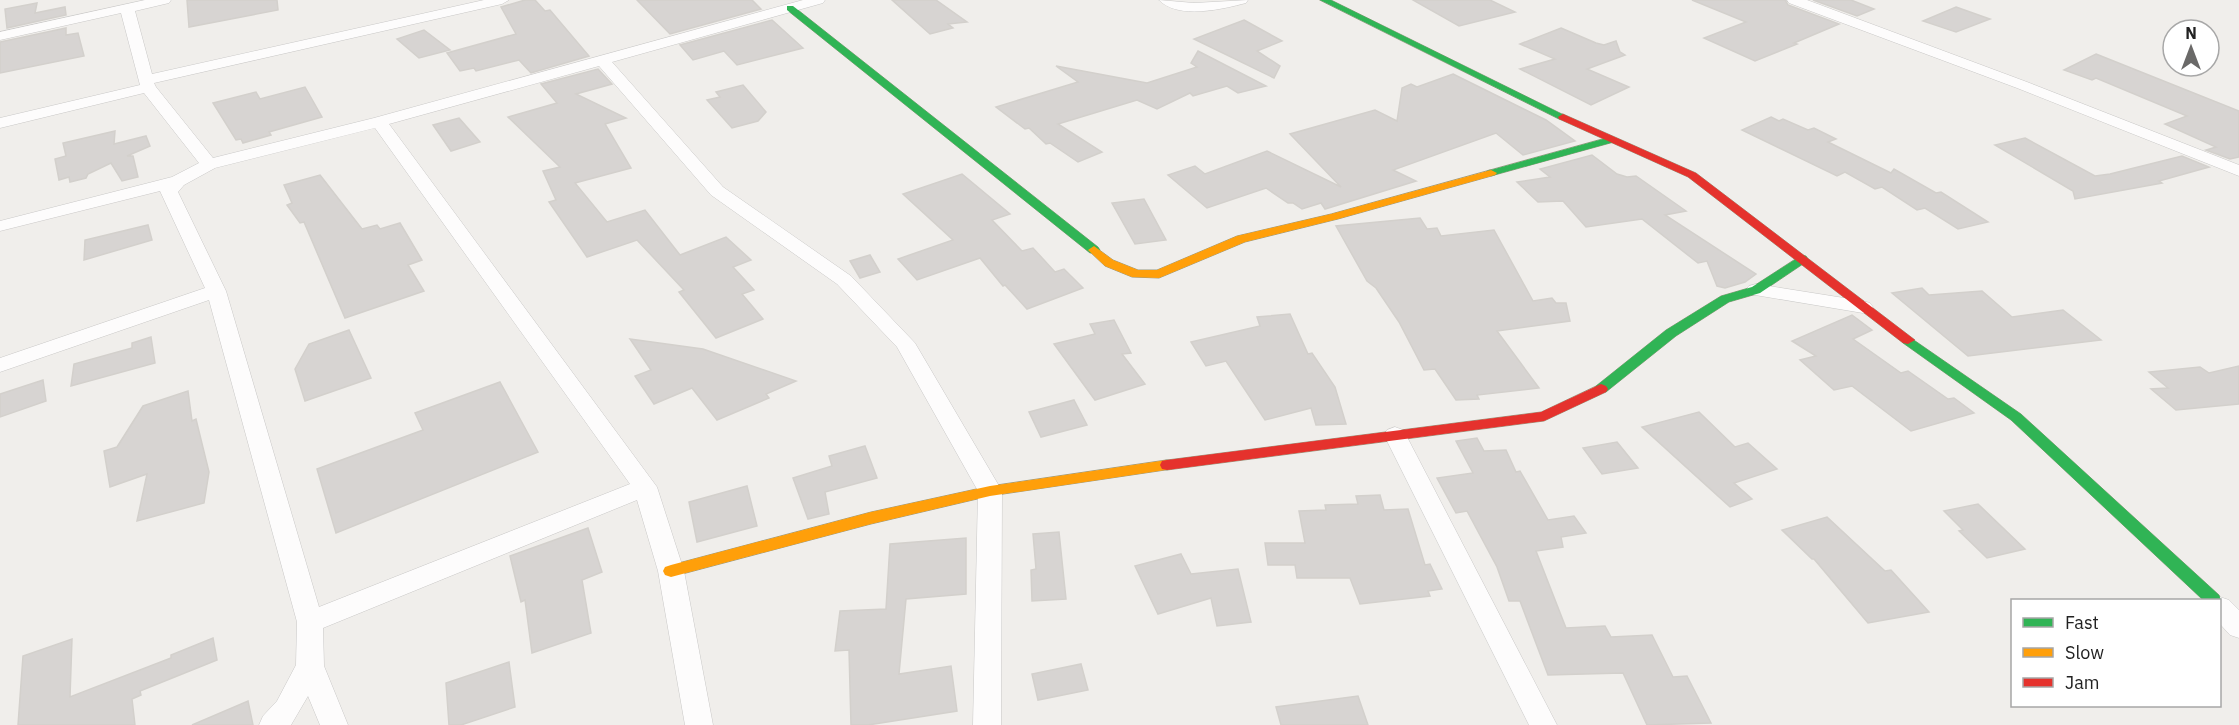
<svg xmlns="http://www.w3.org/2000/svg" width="2239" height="725" viewBox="0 0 2239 725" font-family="'IBM Plex Sans',sans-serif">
  <rect width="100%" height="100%" fill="#f0eeeb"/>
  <g fill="#d7d4d2" stroke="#d3d0cc" stroke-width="1.5">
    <path d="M187,0H277L278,10L189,27Z"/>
    <path d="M525,0H535L545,11L550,10L589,56L531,73L519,60L476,71L474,68L460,71L447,53L516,34L501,7Z"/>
    <path d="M637,0H752L761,9L670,34Z"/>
    <path d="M892,0H936L967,22L948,24L953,28L930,34Z"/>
    <path d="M1413,0H1490L1515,12L1459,26Z"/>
    <path d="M1692,0H1785L1788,5L1839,24L1794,43L1797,44L1755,61L1704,38L1746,22Z"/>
    <path d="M1813,0H1851L1874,9L1857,16Z"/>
    <path d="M37,3L35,13L65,7L66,15L7,28L5,9Z"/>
    <path d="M1956,7L1990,19L1956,32L1923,21Z"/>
    <path d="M772,20L803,48L737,65L724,51L693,60L680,45Z"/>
    <path d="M1244,20L1282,41L1257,51L1280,66L1274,78L1194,39Z"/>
    <path d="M66,28V35L78,33L84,56L0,73V42Z"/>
    <path d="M1561,28L1596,43L1604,45L1616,41L1620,52L1625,55L1587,69L1629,87L1591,105L1520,69L1555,59L1520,44Z"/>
    <path d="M424,30L450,50L419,58L397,39Z"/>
    <path d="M1198,51L1266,86L1238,93L1227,86L1193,96L1190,93L1157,109L1137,100L1058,124L1102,152L1078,162L1050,143L1046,144L1029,128L1025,129L996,107L1078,82L1056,66L1147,83L1197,67L1191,63Z"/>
    <path d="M2096,54L2239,111V157L2230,159L2206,150L2216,147L2165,124L2187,116L2096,78L2092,80L2064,70Z"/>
    <path d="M598,69L612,84L576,94L626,118L605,124L631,168L575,183L607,222L645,210L680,255L726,237L751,260L733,267L754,290L742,294L763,319L716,338L679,292L684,290L637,240L587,257L549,202L556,200L543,171L560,167L508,117L557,103L541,84Z"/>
    <path d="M1453,74L1546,120L1575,141L1523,155L1496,133L1393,170L1416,181L1325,209L1321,203L1302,209L1293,203H1288L1266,188L1207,208L1168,175L1195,166L1205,174L1267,151L1341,187L1290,134L1375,110L1397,121L1402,88L1411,84L1417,87Z"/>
    <path d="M743,85L766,112L758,121L732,128L707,100L720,97L716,92Z"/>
    <path d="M305,87L322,117L269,132L271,135L243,143L241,139L236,140L213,103L256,92L260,99Z"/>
    <path d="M1771,117L1779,121L1783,119L1808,130L1814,128L1836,139L1828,142L1891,173L1894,169L1936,193L1941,192L1988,222L1958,229L1925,208L1917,210L1882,187L1875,189L1845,172L1837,176L1742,130Z"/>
    <path d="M459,118L480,142L451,151L433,125Z"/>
    <path d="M115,131L114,144L146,136L150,146L127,156H133L138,177L122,181L111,163L88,174L86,178L70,182L69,177L59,180L55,159L66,156L63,143Z"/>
    <path d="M2025,138L2095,176L2110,174L2182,156L2209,167L2159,181L2162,183L2075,199L2073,191L1995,145Z"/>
    <path d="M1592,155L1617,174L1627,177L1636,176L1686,211L1665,215L1756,274L1745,282L1725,288L1717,286L1707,261L1698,263L1642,219L1586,227L1563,201L1538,202L1517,182L1550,177L1540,169Z"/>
    <path d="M962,174L1010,214L992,220L1022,251L1033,248L1055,272L1064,269L1083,288L1027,309L1005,285L1003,286L980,258L917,280L898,259L953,240L903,194Z"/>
    <path d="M320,175L362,229L377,225L380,229L400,223L422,260L408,265L424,291L345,318L304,222L300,223L287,205L292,203L284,185Z"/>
    <path d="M1144,199L1166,240L1135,244L1112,203Z"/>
    <path d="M1420,218L1427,229L1437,228L1441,236L1494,230L1533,301L1552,298L1556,303H1566L1570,321L1497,331L1539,388L1477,395L1479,399L1456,400L1435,369L1424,370L1399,322L1376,288L1367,281L1336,226Z"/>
    <path d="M148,225L152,240L84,260L85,240Z"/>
    <path d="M870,255L880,272L860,278L850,261Z"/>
    <path d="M1922,288L1929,295L1982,291L2012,317L2063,310L2101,340L1968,356L1892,293Z"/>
    <path d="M1290,314L1308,354L1312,353L1335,387L1346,424L1316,425L1311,408L1265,420L1226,361L1206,366L1191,342L1260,326L1257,317Z"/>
    <path d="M1852,315L1872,330L1853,339L1901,373L1908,371L1948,399L1954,398L1974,413L1911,431L1852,386L1834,390L1800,360L1816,356L1792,341Z"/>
    <path d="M1114,320L1131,353L1122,354L1145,384L1095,400L1054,344L1095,334L1090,324Z"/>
    <path d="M349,330L371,378L305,401L295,369L309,344Z"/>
    <path d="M151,337L155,363L71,386L74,364L132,348V343Z"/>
    <path d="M630,339L703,349L796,381L766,394L769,398L717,420L692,388L654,404L635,376L651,370Z"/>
    <path d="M2239,366V404L2176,410L2151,389L2168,388L2149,372L2200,367L2209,373Z"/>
    <path d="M43,380L46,401L0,417V394Z"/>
    <path d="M500,382L538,452L336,533L317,469L423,430L415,413Z"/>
    <path d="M188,391L192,421L196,419L209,472L204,503L137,521L147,474L110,487L104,451L117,447L143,406Z"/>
    <path d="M1074,400L1087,425L1041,437L1029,412Z"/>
    <path d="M1699,412L1735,447L1748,443L1777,469L1734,483L1752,499L1730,507L1642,427Z"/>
    <path d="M1477,438L1484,451L1506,450L1516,472L1520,471L1548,520L1574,516L1586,533L1561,537L1563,547L1536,551L1566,628L1605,626L1611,637L1652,635L1673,677L1687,676L1711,723L1647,725L1623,673L1548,675L1520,601H1509L1497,567L1467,511L1456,513L1437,478L1473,473L1456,441Z"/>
    <path d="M1617,442L1638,468L1602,474L1583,448Z"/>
    <path d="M865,446L877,478L825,492L829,514L808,519L793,478L832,466L829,456Z"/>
    <path d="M747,486L757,526L697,542L689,502Z"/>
    <path d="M1380,495L1384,510L1408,509L1425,565L1430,564L1442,589L1428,591L1430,596L1360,604L1350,578H1297L1295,565H1268L1265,543H1305L1299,511L1326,510L1325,505L1358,504L1356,496Z"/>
    <path d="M1978,504L2025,549L1987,558L1959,531L1963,530L1944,511Z"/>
    <path d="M1827,517L1885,571L1891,570L1929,612L1868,623L1814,559H1812L1782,530Z"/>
    <path d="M588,528L602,572L582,580L591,633L532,653L525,600L521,602L510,556Z"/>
    <path d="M1059,532L1066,599L1032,601L1031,570L1036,569L1033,534Z"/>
    <path d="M966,538V594L906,599L899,674L951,666L957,711L868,725H851L849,650L835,651L840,611L886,609L890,544Z"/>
    <path d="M1181,554L1191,574L1238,569L1251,622L1217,626L1211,598L1158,614L1135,566Z"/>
    <path d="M213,638L217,660L140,691L141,695L132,699L135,725H18L23,656L72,639L70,697L171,658V655Z"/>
    <path d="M509,662L515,707L461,725H449L446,683Z"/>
    <path d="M1081,664L1088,690L1038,700L1032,674Z"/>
    <path d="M1358,696L1368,725H1281L1276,707Z"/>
    <path d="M248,701L253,725H192Z"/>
  </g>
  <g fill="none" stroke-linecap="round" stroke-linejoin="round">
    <g stroke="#c9c8c7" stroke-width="1">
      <g id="street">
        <path d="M145,0H171L169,3L135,11L152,74L484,0H509L502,4L154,83L156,87L213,158L374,118L803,0H825L823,3L612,62L723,187L851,276L915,343L1002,491L1001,725H973L978,491L897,347L837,284L711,195L599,66L389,124L657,487L684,571L713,725H685L658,571L637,500L323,628L324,666L348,725H320L308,696L291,725H259L263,716L277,701L296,665L297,622L209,300L0,372V358L205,288L160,191L0,231V221L172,177L199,163L144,93L0,128V118L140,85L121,13L0,40V32ZM375,128L630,484L319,607L226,291L178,192L184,185L215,168Z"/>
        <path d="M1159,0L1194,3L1248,0L1246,3C1223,9 1178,20 1159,0Z"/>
        <path d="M1787,0H1807L2027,82L2239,165V176L2017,88L1789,3Z"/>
        <path d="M1756,284L1863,301L1870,303L1873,307L1870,311L1863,313L1749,294L1746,290L1749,286Z"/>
        <path d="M1395,427L1403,430L1406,435L1557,725H1529L1384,435L1387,430Z"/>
        <path d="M2220,597L2229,600L2239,610V638L2230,635L2220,624V600H2210Z"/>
      </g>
    </g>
    <g stroke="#999a82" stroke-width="1">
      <g id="fast">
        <path d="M1320,0H1331L1568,117L1563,120L1559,119Z"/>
        <path d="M787,6H793L1098,247L1100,250L1098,253H1090L787,10Z"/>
        <path d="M1610,137L1614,138V142L1491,176L1485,173L1487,171Z"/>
        <path d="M1802,255L1806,256L1808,259L1806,262L1760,293L1729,302L1676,336L1606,392H1596L1594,389L1596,386L1666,330L1721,296L1752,287Z"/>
        <path d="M1908,336L2021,414L2219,595L2221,600L2220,603V600H2203L2011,420L1903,343L1901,340Z"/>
      </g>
    </g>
    <g stroke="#999a82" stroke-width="1">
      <g id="slow">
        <path d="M1491,170L1497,173L1495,175L1338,219L1245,242L1159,278L1132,277L1105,266L1088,250L1094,246L1113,260L1138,270H1157L1237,236L1331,214Z"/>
        <path d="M1167,460L1172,461L1174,465L1172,469L990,496L871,524L671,577L665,575L663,571L665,567L671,565L871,512L990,486Z"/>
      </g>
    </g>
    <g stroke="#999a82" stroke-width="1">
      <g id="jam">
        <path d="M1563,114L1696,173L1915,340L1908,344L1903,343L1688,177L1559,119L1558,117Z"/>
        <path d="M1601,384L1606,386L1608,389L1606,392L1544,421L1167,470L1162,469L1160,465L1162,461L1167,460L1541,412Z"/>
      </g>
    </g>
    <use href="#street" fill="#fdfcfc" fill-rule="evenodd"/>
    <use href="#fast" fill="#30b455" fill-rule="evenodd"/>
    <use href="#slow" fill="#ff9f0a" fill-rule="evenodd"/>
    <use href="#jam" fill="#e5322d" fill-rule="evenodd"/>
  </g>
  <rect x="2011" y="599" width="210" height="108" fill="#ffffff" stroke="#a7a7a7" stroke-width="1.5"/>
  <rect x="2023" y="618" width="30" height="9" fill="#30b455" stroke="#a7a7a7" stroke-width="1.5"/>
  <text x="2065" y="629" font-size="18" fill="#222222">Fast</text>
  <rect x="2023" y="648" width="30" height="9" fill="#ff9f0a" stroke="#a7a7a7" stroke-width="1.5"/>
  <text x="2065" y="659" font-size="18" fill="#222222">Slow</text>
  <rect x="2023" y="678" width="30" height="9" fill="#e5322d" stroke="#a7a7a7" stroke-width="1.5"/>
  <text x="2065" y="689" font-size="18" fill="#222222">Jam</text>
  <g transform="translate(2191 48)"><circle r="28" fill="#ffffff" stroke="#a7a7a7" stroke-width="1.5"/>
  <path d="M0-4.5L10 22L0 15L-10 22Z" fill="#6a6968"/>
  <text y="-9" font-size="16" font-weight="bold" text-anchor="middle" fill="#222222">N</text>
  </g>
</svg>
